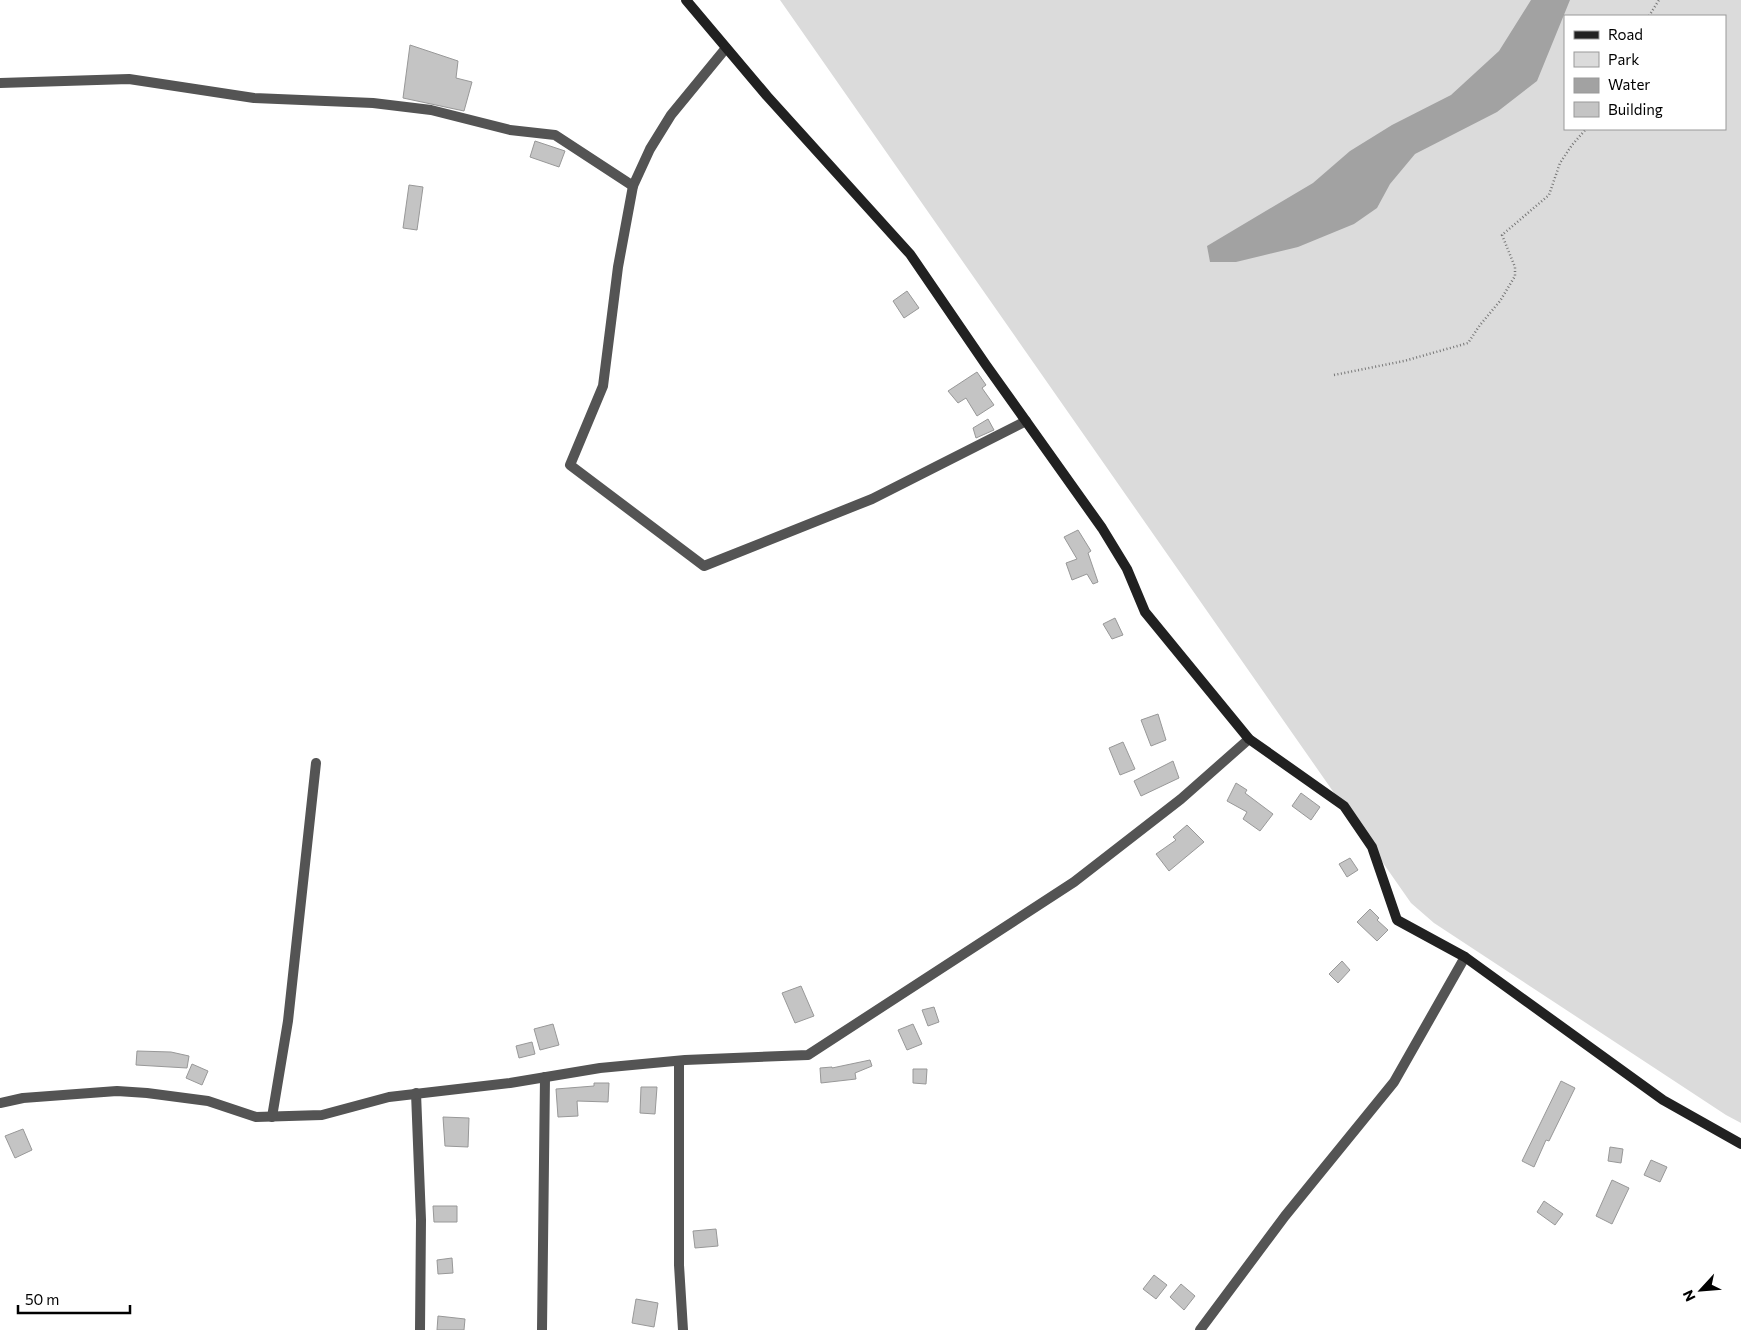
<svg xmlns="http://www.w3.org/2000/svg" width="1741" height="1330" viewBox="0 0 1741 1330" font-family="Commissioner,sans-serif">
  <rect width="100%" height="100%" fill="#fff"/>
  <path fill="#dbdbdb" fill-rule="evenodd" d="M780,0H1741V1123L1726,1115L1434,923L1411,903ZM1565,16H1725V129H1565Z"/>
  <path fill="#a2a2a2" d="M1531,0H1570L1537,81L1497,112L1415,154L1390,184L1377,208L1354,224L1298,247L1236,262H1210L1207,246L1313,183L1350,151L1392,125L1451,95L1499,51Z"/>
  <g fill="#c4c4c4" stroke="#989898">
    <path d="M410,45L458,61L456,78L472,82L464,111L403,98Z"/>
    <path d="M535,141L565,151L559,167L530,157Z"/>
    <path d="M409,185L423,187L417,230L403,228Z"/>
    <path d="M907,291L919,308L904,318L893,301Z"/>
    <path d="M977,372L986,385L982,388L994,405L977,416L966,398L958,403L948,391Z"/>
    <path d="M988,419L994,430L976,438L973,428Z"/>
    <path d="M1078,530L1091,551L1088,553L1098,582L1093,584L1087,574L1072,580L1066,563L1077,559L1064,537Z"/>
    <path d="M1115,618L1123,635L1112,639L1103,624Z"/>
    <path d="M1158,714L1166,740L1151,746L1141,720Z"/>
    <path d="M1123,742L1135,769L1120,775L1109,748Z"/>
    <path d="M1173,761L1179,778L1141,796L1134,781Z"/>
    <path d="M1236,783L1247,790L1245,793L1273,814L1260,831L1243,819L1247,812L1227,801Z"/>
    <path d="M1301,793L1320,807L1311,820L1292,806Z"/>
    <path d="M1187,825L1204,842L1169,871L1156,854L1176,840L1173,837Z"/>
    <path d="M1350,858L1358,870L1347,877L1339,864Z"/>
    <path d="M1370,909L1379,918L1377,920L1388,930L1377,941L1357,922Z"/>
    <path d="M1342,961L1350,970L1338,983L1329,974Z"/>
    <path d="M801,986L814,1016L795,1023L782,993Z"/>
    <path d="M934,1007L939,1022L928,1026L922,1010Z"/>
    <path d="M553,1024L559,1045L540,1050L534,1029Z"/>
    <path d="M913,1024L922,1044L907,1050L898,1030Z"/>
    <path d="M532,1042L535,1054L519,1058L516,1046Z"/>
    <path d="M137,1051L171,1052L189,1056L187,1068L136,1065Z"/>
    <path d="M870,1060L872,1066L855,1073L856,1079L821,1083L820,1068L832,1067V1068Z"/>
    <path d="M192,1064L208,1071L202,1085L186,1078Z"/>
    <path d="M913,1069H927L926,1084L913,1083Z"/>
    <path d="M1561,1081L1575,1088L1549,1141L1546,1140L1534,1167L1522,1161Z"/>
    <path d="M594,1083H609L608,1102L577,1101L578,1116L558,1117L556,1089L594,1086Z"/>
    <path d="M641,1087H657L655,1114L640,1113Z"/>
    <path d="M443,1117L469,1118L468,1147L445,1146Z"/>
    <path d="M23,1129L32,1150L15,1158L5,1136Z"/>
    <path d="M1610,1147L1623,1149L1621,1163L1608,1161Z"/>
    <path d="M1651,1160L1667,1167L1660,1182L1644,1175Z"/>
    <path d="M1612,1180L1629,1188L1612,1224L1596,1216Z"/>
    <path d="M1544,1201L1563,1214L1555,1225L1537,1212Z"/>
    <path d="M433,1206H457V1222H434Z"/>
    <path d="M716,1229L718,1246L695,1248L693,1231Z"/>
    <path d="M452,1258L453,1273L438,1274L437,1260Z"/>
    <path d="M1154,1275L1167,1285L1156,1299L1143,1289Z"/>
    <path d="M1181,1284L1195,1296L1184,1310L1170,1297Z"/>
    <path d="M636,1299L658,1303L654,1327L632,1323Z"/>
    <path d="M438,1316L465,1319L464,1330H437Z"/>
  </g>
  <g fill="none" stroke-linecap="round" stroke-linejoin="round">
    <g stroke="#767676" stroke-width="2.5" stroke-dasharray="1 2.5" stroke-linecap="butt">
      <path d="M1649,16L1659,0"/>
      <path d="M1334,375L1404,361L1468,343L1480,325L1500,301L1515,276V267L1502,235L1549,195L1560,163L1572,145L1586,129"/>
    </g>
    <g stroke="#545454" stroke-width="10">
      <path d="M0,83L129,79L254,98L373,103L431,110L510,130L555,135L633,186L650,149L671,115L726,48"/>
      <path d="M633,186L618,267L603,386L570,465L704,566L872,499L1026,421"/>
      <path d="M679,1061V1265L683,1330"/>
      <path d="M416,1093L421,1220L420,1330"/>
      <path d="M0,1103L23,1098L117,1091L147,1093L208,1101L256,1117L322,1115L389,1097L510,1083L600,1068L685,1060L808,1055L1074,882L1181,799L1249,739"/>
      <path d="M272,1117L288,1021L316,763"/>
      <path d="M542,1330L545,1077"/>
      <path d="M1200,1330L1285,1216L1394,1082L1465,957"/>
    </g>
    <path stroke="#212121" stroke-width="10" d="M686,0L767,96L910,254L986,365L1102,528L1127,569L1145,612L1249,739L1344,806L1372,847L1397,920L1465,957L1663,1100L1741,1144"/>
  </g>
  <rect x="1564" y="15" width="162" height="115" fill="#ffffff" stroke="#999999"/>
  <rect x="1574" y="31" width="25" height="8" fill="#212121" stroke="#999999"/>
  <text x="1608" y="40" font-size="15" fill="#000000">Road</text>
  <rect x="1574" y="52" width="25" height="15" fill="#dbdbdb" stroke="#999999"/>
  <text x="1608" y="65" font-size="15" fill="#000000">Park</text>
  <rect x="1574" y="78" width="25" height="15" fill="#a2a2a2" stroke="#999999"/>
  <text x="1608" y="90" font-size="15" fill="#000000">Water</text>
  <rect x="1574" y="102" width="25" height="15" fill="#c4c4c4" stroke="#999999"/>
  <text x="1608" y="115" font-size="15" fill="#000000">Building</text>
  <g transform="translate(1701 1290) rotate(244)" stroke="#ffffff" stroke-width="4" paint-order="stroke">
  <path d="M0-4L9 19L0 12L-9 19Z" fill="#000000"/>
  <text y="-8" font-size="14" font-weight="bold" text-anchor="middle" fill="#000000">N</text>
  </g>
  <path d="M18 1305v8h112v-8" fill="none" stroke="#000000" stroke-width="2.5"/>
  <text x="25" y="1305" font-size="15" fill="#000000" stroke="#ffffff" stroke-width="4" paint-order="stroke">50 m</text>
</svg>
